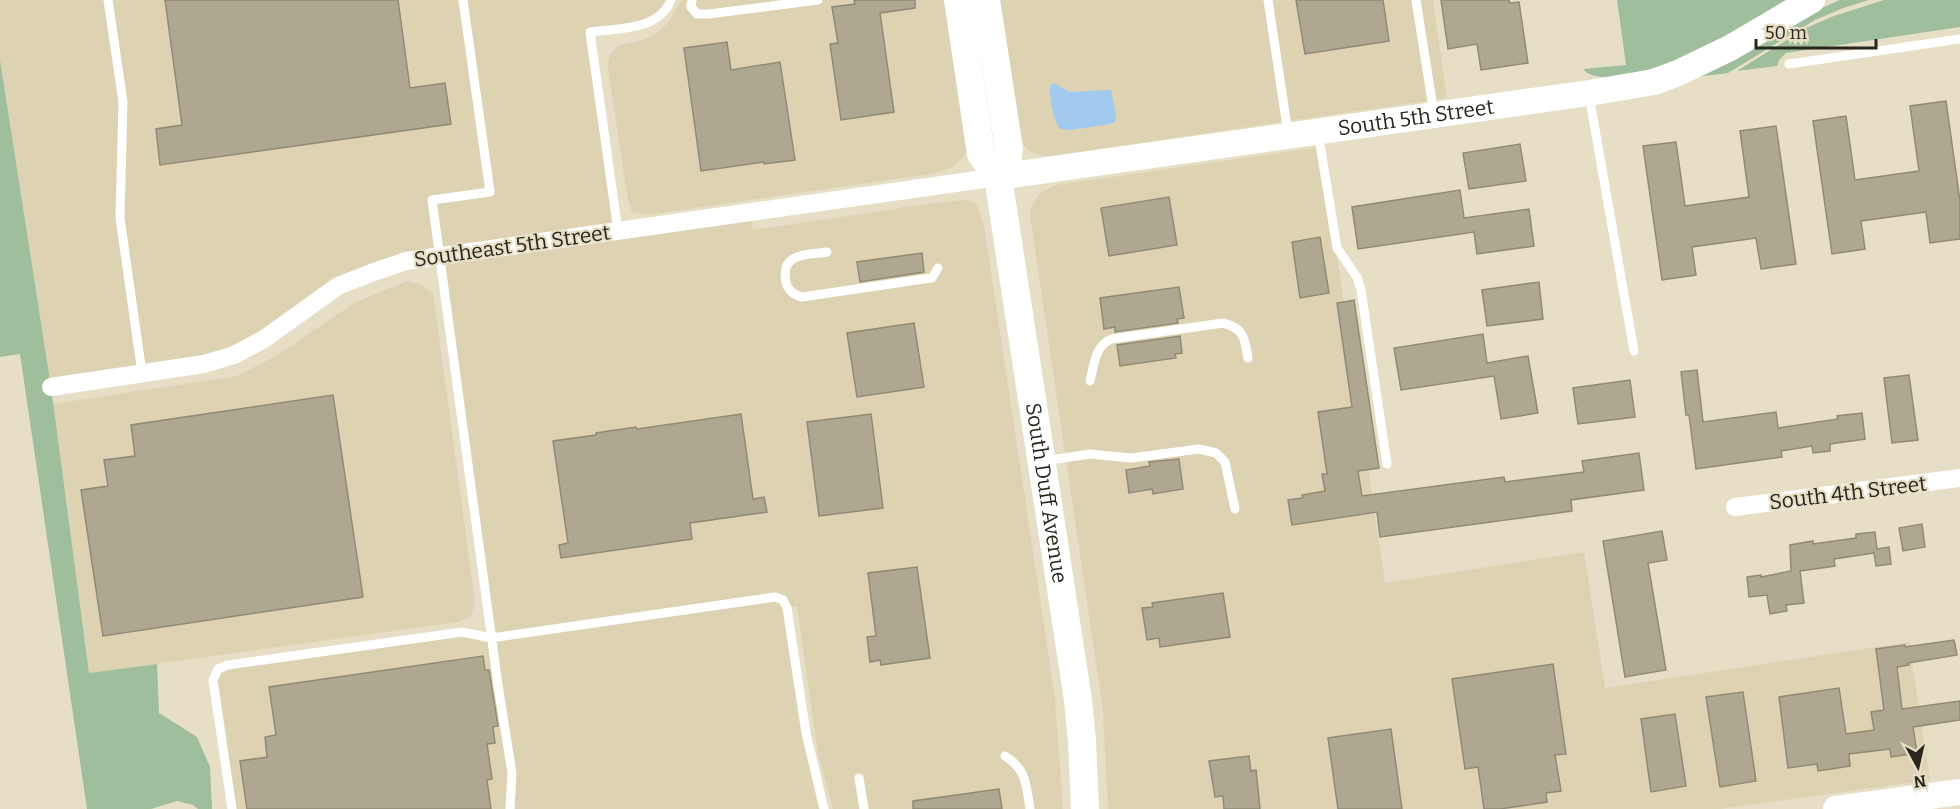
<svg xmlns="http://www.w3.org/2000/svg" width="1960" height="809" viewBox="0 0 1960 809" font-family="Bitter,serif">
  <rect width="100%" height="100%" fill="#e6dec5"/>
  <g fill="#ddd3b3">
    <path d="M0,0H671L656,19L590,33L618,231L749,212L753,230L941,202L964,200L973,202L977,206L984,226L1055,699L1063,809H833L818,754L797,606L788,608L824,809H232L213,680L218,669L462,632L491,637L439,256L371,273L234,355L51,387L0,60Z"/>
    <path d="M682,0H950L967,151L962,158L951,168L930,174L647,215L632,212L628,200L608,69L609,59L612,51L620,45L644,40L656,33L667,24Z"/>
    <path d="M996,0H1433L1447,98L1049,156L1034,154L1025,147L1016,136Z"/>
    <path d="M1321,147L1385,583L1584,552L1605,688L1909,642L1930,780L1720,809H1108L1103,711L1030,215L1031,207L1040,193L1056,185Z"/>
    <path d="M408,281L422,285L433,293L475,602L471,616L458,622L89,673L53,404L237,376L276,356L356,302Z"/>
  </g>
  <g fill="#9fbe9b">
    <path d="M1617,0H1786C1763,13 1742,30 1718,42C1695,54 1603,94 1583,69L1626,65Z"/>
    <path d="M1840,0H1869L1843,8L1815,20L1728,73L1697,77L1810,13Z"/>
    <path d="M1884,0H1960V27L1786,53L1779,60L1777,66L1737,71L1806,28L1834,16Z"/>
    <path d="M0,60L51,387L89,673L157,664L159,713L197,737L210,767L212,809H198L193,805L177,801L151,809H87L20,354L0,357Z"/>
  </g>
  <path fill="#a2c9ee" d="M1054,83L1069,92L1111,90L1116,116L1115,122L1110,124L1070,130L1060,129C1052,117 1050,100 1050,86Z"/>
  <g fill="#afa890" stroke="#918b73" stroke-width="1.5">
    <path d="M165,0H398L410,88L445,83L451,124L160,165L156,129L182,125Z"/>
    <path d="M854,0H915V8L880,13L894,112L841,120L830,44L838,43L832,7L855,4Z"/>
    <path d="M1296,0H1383L1389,41L1305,54Z"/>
    <path d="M1441,0H1509L1510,3L1519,2L1528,63L1481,70L1477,44L1448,49Z"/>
    <path d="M727,42L731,70L780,62L795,160L764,164V162L701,171L684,48Z"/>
    <path d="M1946,101L1960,201V239L1930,243L1926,212L1861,221L1865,249L1832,254L1813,121L1846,116L1855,180L1919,171L1910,106Z"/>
    <path d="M1776,126L1796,264L1761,269L1756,238L1692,247L1696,275L1662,280L1643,146L1676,142L1685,206L1749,197L1740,131Z"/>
    <path d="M1520,144L1526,181L1469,189L1463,153Z"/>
    <path d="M1460,190L1464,218L1529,209L1534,246L1477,254L1474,232L1358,249L1352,207Z"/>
    <path d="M1169,197L1177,245L1109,256L1101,208Z"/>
    <path d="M1320,237L1329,293L1300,298L1292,242Z"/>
    <path d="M922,253L924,272L860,282L857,262Z"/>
    <path d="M1539,282L1543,319L1487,326L1482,290Z"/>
    <path d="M1179,287L1184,318L1177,319L1178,323L1115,332V327L1104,329L1100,298Z"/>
    <path d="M1354,300L1379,468L1358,471L1362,496L1504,477L1505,482L1584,472L1582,461L1639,453L1644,490L1571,500L1572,511L1380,537L1377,512L1292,525L1288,500L1303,498L1302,495L1325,491L1322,474H1327L1318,412L1352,407L1337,303Z"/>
    <path d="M914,323L924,387L857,397L847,333Z"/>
    <path d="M1483,334L1487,363L1528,356L1538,413L1501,419L1494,376L1401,390L1394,348Z"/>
    <path d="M1180,336L1182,353L1175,354L1176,358L1120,366L1117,345Z"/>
    <path d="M1697,370L1703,422L1776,412L1778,428L1838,419L1837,416L1862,413L1865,439L1830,444V451L1813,453L1812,446L1781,451L1782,457L1696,469L1689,415H1686L1681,372Z"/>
    <path d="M1909,375L1918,440L1892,443L1884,378Z"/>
    <path d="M1630,380L1635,417L1578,424L1573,388Z"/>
    <path d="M333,395L363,597L103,636L81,490L108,486L104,460L135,456L131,425Z"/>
    <path d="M741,414L753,499L764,497L767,512L690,523L692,539L561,558L559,545L568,543L553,441L596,435V433L636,427L637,429Z"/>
    <path d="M871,414L883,508L819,516L807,422Z"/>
    <path d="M1179,459L1183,489L1153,494L1152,489L1129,493L1126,470L1150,466L1149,462Z"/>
    <path d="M1922,524L1925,547L1903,551L1899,528Z"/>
    <path d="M1662,531L1667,560L1648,563L1666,670L1625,677L1603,541Z"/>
    <path d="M1875,532L1877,549L1889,547L1891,564L1876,566L1874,553L1834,559L1835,566L1800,571L1804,603L1786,605L1787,611L1770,614L1767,595L1749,597L1747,577L1761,575V577L1791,571L1790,545L1813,541V544L1856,538V534Z"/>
    <path d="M917,567L930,658L881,665L880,660L870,662L867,637L876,636L868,573Z"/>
    <path d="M1223,593L1230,637L1160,647L1159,638L1147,640L1142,608L1153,607L1152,603Z"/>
    <path d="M1954,640L1957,655L1908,663L1909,665L1897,667L1902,709L1960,701V720L1913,727L1917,753L1891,757L1890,749L1849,754L1850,766L1818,771L1817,764L1788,768L1779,697L1839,688L1846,734L1874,730L1871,712L1884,710L1876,649L1905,645V647Z"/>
    <path d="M483,656L485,670H489L498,726L493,727L495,743L487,744L492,779L487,780L491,809H247L240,761L267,757L265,737L276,735L269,687Z"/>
    <path d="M1553,664L1566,754L1555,755L1561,791L1546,793L1547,802L1500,809H1484L1478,767L1465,769L1452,679Z"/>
    <path d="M1743,692L1756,781L1720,787L1706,697Z"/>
    <path d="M1675,714L1686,786L1651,792L1641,719Z"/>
    <path d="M1391,729L1402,809H1338L1328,738Z"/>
    <path d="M1249,756L1251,771L1256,770L1260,809H1224L1223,796L1215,797L1209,761Z"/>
    <path d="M999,789L1002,809H913V801Z"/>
  </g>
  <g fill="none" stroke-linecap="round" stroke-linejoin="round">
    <g stroke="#fff" stroke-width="9">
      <path d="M108,0L123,102L120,218L142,373"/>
      <path d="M463,0L490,192L432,200L498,685L512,773L510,809"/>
      <path d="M692,0L691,7L697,14H709L818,0"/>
      <path d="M1268,0L1288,133"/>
      <path d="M1416,0L1434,114"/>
      <path d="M1789,64L1960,39"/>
      <path d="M1589,95L1634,351"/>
      <path d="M1318,132L1337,248L1357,277L1361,290L1387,464"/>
      <path d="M618,231L590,32C618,28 659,31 671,0"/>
      <path d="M827,252C816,254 802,253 793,259C782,265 783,286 793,293C794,294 801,297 802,297L924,279L932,278L938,268"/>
      <path d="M1090,381C1094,365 1095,346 1111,339L1223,323C1244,328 1245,339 1248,358"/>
      <path d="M1044,461L1090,454L1131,458L1199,449L1216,453L1225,462L1235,509"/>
      <path d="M1005,756C1027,770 1026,785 1030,809"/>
      <path d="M859,778L864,809"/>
      <path d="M232,809L213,680L218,669L228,665L462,632L491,638L775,597L783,600L787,608L806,733L824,809"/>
    </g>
    <g stroke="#fff" stroke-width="18">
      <path d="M51,387L204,364L234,355L264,339L338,286L371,273L406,261L998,177"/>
      <path d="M1735,507L1960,478"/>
    </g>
    <g stroke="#fff" stroke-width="26">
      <path id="s1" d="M998,177L1589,93L1654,82L1678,73L1730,48L1812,0"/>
      <path d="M1836,809L1960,792"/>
    </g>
    <g stroke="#fff" stroke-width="28">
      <path id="s2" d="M958,0L981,154L998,177L1078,700L1082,741L1085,809"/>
      <path d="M986,0L1009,149L1008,157L998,177"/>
    </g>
  </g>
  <g text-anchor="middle" stroke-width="4.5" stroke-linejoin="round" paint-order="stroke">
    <g font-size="21" fill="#29261c" stroke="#e6dec5">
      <text dy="7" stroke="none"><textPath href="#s1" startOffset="422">South 5th Street</textPath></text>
      <text transform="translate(512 246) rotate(-8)" y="7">Southeast 5th Street</text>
      <text dy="7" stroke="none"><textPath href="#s2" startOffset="504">South Duff Avenue</textPath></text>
      <text transform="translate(1848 493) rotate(-7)" y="7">South 4th Street</text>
    </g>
  </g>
  <g transform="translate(1918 767) rotate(172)" stroke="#e6dec5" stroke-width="4.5" paint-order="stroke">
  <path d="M0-4.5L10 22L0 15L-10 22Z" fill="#29261c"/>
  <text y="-9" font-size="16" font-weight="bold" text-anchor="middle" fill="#29261c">N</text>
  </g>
  <path d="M1756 39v9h120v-9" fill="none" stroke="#29261c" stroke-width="3"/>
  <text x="1765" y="39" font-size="18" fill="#29261c" stroke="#e6dec5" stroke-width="4.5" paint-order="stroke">50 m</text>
</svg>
